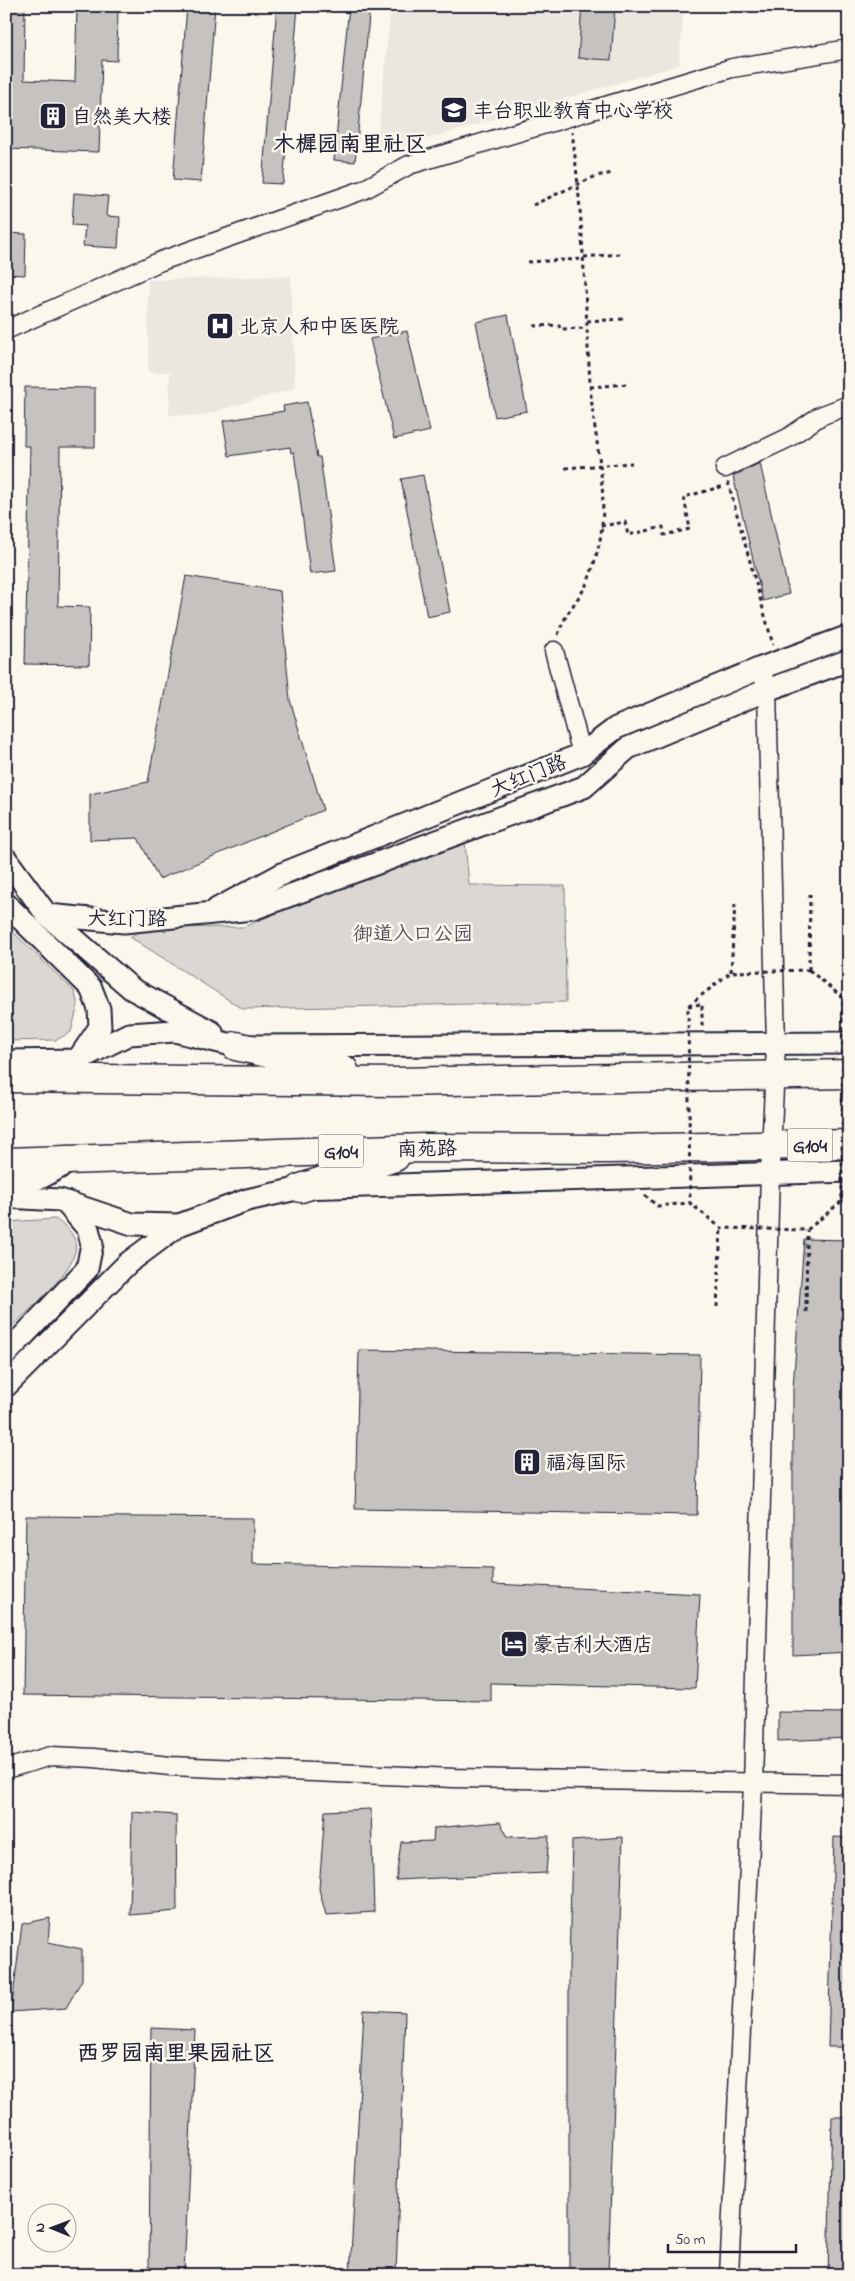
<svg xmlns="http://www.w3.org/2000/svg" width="855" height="2281" viewBox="0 0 855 2281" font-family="'Indie Flower','LXGW WenKai TC',sans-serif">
  <rect width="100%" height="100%" fill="#fbf7ec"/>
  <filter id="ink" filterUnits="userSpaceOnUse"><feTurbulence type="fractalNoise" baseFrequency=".02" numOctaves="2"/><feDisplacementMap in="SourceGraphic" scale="10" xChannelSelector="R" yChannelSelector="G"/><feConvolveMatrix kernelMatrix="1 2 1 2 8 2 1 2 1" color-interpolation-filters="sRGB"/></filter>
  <g filter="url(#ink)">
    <g fill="#ebe7df">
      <path d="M391,6H684L679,65L376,154Z"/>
      <path d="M291,276L295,388L200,416L169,415L170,372H148V280Z"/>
    </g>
    <g fill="#dbd8d3" stroke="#7e7d87">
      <path d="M464,832L469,885L565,886L566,1002L243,1009L130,937L145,928L244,927Z"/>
      <path d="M6,925L74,991L78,1005L71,1032L56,1040L6,1041Z"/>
      <path d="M55,1219C64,1225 72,1230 75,1241C83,1267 24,1314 6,1332V1222Z"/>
    </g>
    <g fill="#c6c2c0" stroke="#22223b">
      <path d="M6,6H25L24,80L75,82L77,6H118L117,61L102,60L99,152L6,149Z"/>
      <path d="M187,6H215L201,182L173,180Z"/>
      <path d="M277,6H298L283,184L262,183Z"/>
      <path d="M349,6H370L355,162L334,160Z"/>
      <path d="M582,6H615L611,60L578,58Z"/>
      <path d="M74,193L108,196L106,216L120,217L118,248L83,246L85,226L72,225Z"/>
      <path d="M6,233L26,234L25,275L6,274Z"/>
      <path d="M508,315L527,411L495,417L476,322Z"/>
      <path d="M407,331L430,431L394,439L370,339Z"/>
      <path d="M25,387L95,388V447H60L58,606L90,607L89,665L25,664L30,446H24Z"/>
      <path d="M307,402L317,457H320L336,571L310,574L294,452L291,453L290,447L229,456L223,421L284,411L283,406Z"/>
      <path d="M760,463L789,594L763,601L733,476Z"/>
      <path d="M423,475L450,612L427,617L401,479Z"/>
      <path d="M186,576L280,591L290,700L323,810L159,879L138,838L90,840V794L148,782Z"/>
      <path d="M804,1239L849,1240V1652L793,1655V1388Z"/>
      <path d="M359,1350L700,1355L697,1515L355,1509Z"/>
      <path d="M26,1516L253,1518V1564L493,1569V1584L700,1594L695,1688L491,1683V1701L23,1695Z"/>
      <path d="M778,1712L849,1713V1738L778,1741Z"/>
      <path d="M371,1809L374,1912L326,1915L319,1889L325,1811Z"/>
      <path d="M132,1812L176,1815L177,1911L130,1915Z"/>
      <path d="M500,1822L508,1837L549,1836L546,1873L396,1880L401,1842L433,1841L434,1828Z"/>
      <path d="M623,1837L608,2275H569V1967L572,1841Z"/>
      <path d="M834,1837L849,1838V2047H828Z"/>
      <path d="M50,1918L48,1942L82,1949V1980L66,2008L11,2012L22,1924Z"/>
      <path d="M364,2010L405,2012L396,2275H350Z"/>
      <path d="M151,2028L195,2030L184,2275H149Z"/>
      <path d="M832,2117H849V2275H828Z"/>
    </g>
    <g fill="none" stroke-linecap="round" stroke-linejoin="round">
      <g stroke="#22223b" stroke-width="21">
        <g id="minor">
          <path d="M6,330L161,261L363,190L409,165L732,68L849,49"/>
          <path d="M725,468L788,438L820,416L849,405"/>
          <path d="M554,651L582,754"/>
          <path d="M6,1769L51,1756L94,1758L170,1766L454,1778L849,1784"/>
          <path d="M729,2275L753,1784L770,1173L776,1045L767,690L761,668"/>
        </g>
      </g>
      <g stroke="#22223b" stroke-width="25">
        <g id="tertiary">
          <path d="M6,859L47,915L132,989L212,1032"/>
          <path d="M6,904L91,988L99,1009L100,1027L79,1058"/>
          <path d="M217,909L284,873L582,754L616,728L761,668L849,636"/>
          <path d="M47,915L124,922L253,909L584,787L628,748L767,690L849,660"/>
          <path d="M6,1061L77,1060L129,1034L175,1031L236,1046L849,1043"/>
          <path d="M6,1186L42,1177L71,1161"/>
          <path d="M6,1197L60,1200L132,1224L179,1225"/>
          <path d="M6,1354L87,1269L92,1244L88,1229L65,1202"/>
          <path d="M6,1386L128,1263L179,1225L247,1200L301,1188L849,1171"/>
        </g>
      </g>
      <g stroke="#22223b" stroke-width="31">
        <g id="trunk">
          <path d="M236,1046L344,1070"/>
          <path d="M6,1078L394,1082L849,1074"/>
          <path d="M6,1162L425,1148L609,1149L849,1144"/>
          <path d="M301,1188L395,1157"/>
        </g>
      </g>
      <g stroke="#22223b" stroke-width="3" stroke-dasharray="4 4" stroke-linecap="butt">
        <path d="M533,205L596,176L613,173"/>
        <path d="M584,257L620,254"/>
        <path d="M528,262L584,259"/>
        <path d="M587,321L624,319"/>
        <path d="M534,326L559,325L560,329L587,328"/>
        <path d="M590,387L628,384"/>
        <path d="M565,468L632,463"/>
        <path d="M728,482L773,645"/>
        <path d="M601,526L625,522L628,535L663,527L664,535L690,529L684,497L724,486"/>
        <path d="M558,635C563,618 575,603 584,589C591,577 599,548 601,534C608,484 593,433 590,383C585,299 583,216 572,132"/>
        <path d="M809,970L810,894"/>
        <path d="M731,972L735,903"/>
        <path d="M843,998H849"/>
        <path d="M688,1006L702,1004V1027"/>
        <path d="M645,1195L657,1206L690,1203"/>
        <path d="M842,1201L849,1200"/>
        <path d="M717,1307L721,1228"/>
        <path d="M806,1312L807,1230"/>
      </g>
      <use href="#minor" stroke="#fbf7ec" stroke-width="18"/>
      <use href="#tertiary" stroke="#fbf7ec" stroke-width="21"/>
      <use href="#trunk" stroke="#fbf7ec" stroke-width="28"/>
      <path stroke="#22223b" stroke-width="3" stroke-dasharray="4 4" stroke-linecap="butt" d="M809,970L843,998L842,1201L807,1230L721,1228L690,1203L688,1006L731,972Z"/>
    </g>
  </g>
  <defs>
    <g id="school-square" transform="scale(1.4375)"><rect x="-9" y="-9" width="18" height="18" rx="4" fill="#22223b" stroke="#fbf7ec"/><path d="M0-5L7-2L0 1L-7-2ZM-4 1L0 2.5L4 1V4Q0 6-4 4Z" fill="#fff"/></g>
    <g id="building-square" transform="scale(1.4375)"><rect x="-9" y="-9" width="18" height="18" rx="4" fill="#22223b" stroke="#fbf7ec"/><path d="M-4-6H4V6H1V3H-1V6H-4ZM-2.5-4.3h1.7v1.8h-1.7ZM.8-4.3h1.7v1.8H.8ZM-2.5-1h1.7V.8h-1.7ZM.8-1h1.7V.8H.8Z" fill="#fff"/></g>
    <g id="hospital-square" transform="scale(1.4375)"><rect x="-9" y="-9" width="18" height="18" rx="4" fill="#22223b" stroke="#fbf7ec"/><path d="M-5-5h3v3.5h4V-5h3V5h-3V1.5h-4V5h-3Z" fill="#fff"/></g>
    <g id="hotel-square" transform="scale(1.4375)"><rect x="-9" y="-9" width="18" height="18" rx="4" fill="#22223b" stroke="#fbf7ec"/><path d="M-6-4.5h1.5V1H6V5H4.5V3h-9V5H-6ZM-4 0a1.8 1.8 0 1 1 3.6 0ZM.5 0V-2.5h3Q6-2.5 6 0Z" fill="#fff"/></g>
  </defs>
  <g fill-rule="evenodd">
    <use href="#school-square" x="454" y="110"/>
    <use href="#building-square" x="53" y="116"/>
    <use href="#hospital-square" x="220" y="326"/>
    <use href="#building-square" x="527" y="1462"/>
    <use href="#hotel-square" x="514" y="1644"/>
  </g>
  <g text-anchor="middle" stroke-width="5" stroke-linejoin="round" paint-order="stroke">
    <g fill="#fbf7ec" stroke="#636270" stroke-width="1">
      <rect x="787.5" y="1128.5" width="45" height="33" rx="4"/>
      <rect x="318.5" y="1134.5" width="45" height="33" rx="4"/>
    </g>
    <g font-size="19" font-weight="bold" fill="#22223b">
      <text x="810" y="1152">G104</text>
      <text x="341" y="1158">G104</text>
    </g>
    <g font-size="20" fill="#22223b" stroke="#fbf7ec" text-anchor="start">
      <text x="473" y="117">丰台职业教育中心学校</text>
      <text x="72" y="123">自然美大楼</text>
      <text x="239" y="333">北京人和中医医院</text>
      <text x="546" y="1469">福海国际</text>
      <text x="533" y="1651">豪吉利大酒店</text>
    </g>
    <g font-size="20" fill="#22223b" stroke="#fbf7ec">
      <text transform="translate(528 775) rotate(-22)" y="7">大红门路</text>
      <text x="127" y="925">大红门路</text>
      <text transform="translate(427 1148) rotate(-1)" y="7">南苑路</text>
    </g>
    <g font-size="20" fill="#505061" stroke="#fbf7ec">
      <text x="413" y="940">御道入口公园</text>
    </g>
    <g font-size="22" font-weight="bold" fill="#22223b" stroke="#fbf7ec">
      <text x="350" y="151">木樨园南里社区</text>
      <text x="176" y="2060">西罗园南里果园社区</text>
    </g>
  </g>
  <rect width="855" height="2281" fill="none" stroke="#fbf7ec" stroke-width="25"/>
  <rect x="12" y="12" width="830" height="2256" fill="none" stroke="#22223b" stroke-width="2" filter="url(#ink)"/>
  <g transform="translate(52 2228) rotate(271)"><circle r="24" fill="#fbf7ec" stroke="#a4a2a5"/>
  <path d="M0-4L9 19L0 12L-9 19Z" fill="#22223b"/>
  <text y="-8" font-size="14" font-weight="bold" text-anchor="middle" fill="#22223b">N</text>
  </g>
  <path d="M668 2244v8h128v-8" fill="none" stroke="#22223b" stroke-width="2.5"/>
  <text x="675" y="2244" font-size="15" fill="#22223b" stroke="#fbf7ec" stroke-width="4" paint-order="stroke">50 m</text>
</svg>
